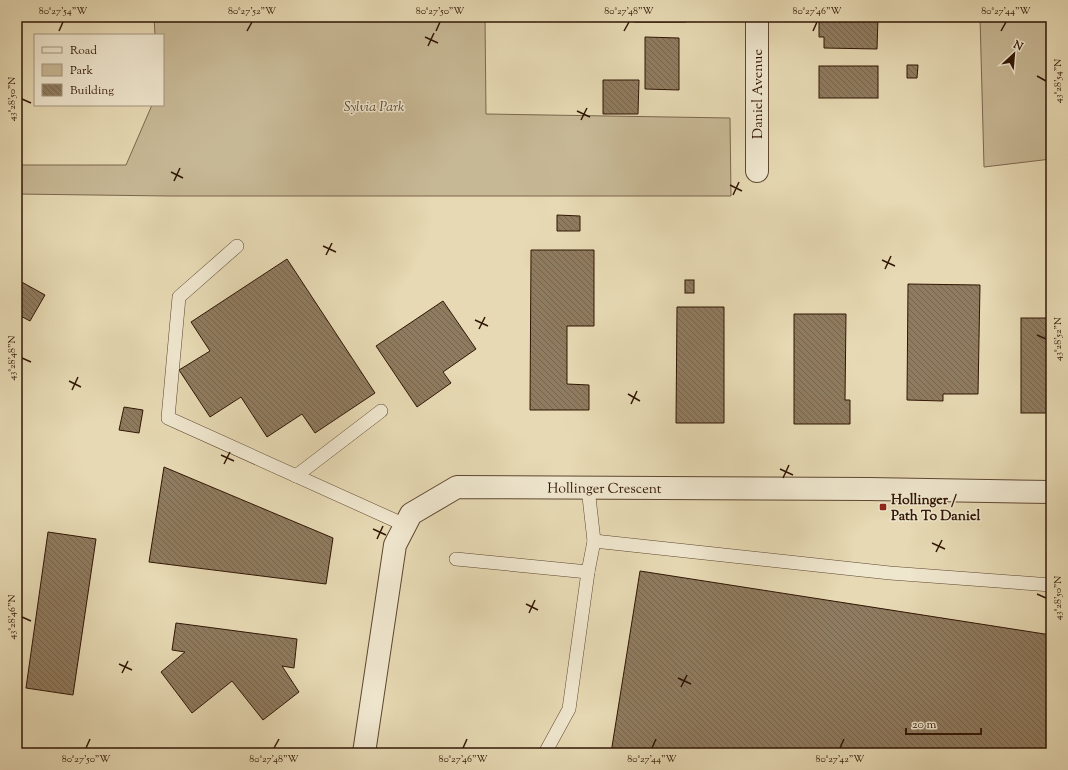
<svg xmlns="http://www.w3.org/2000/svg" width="1068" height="770" viewBox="0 0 1068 770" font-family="'Sorts Mill Goudy',serif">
  <defs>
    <pattern id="building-back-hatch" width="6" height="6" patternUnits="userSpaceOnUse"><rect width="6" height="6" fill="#8f7b5f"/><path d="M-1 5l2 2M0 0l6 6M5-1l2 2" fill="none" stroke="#75644c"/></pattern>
  </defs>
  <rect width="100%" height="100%" fill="#e6d9b3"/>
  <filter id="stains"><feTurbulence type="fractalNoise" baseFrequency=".005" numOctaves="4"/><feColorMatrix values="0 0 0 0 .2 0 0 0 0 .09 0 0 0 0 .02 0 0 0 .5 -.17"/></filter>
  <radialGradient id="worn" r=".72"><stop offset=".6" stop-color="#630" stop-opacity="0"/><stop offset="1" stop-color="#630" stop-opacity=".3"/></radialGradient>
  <g fill="#c7b895" stroke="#7c674d">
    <path d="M154,17H485L486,114L730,118L731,196H169L17,194V165H126L152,105H163V35H155Z"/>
    <path d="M980,17H1051V159L984,167Z"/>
  </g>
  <g fill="url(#building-back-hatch)" stroke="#311605">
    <path d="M613,17H687L686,22H635Z"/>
    <path d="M819,17L878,18L877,49L824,48V37H819Z"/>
    <path d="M645,37L679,38V90L645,89Z"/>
    <path d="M907,65H918L917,78H907Z"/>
    <rect x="819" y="66" width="59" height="32"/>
    <path d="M603,80H639L638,114H603Z"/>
    <path d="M557,215L580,216V231H557Z"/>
    <path d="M531,250H594V326H567V384L589,385V410H530Z"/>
    <path d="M287,259L375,393L315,433L302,414L267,437L241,397L210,417L179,370L210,351L191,322Z"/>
    <path d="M18,280L45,295L30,321L17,314V281Z"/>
    <rect x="685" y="280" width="9" height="13"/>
    <path d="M908,284L980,285L978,394H943V401L907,400Z"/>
    <path d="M443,301L476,349L443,372L451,383L417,407L376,346Z"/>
    <path d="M677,307H724V423H676Z"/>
    <path d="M794,314H846L845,400H850V424H794Z"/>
    <rect x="1021" y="318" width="30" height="95"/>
    <path d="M124,407L143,410L139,433L119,430Z"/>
    <path d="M164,467L333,538L326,584L149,562Z"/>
    <path d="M48,532L96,539L73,695L26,688Z"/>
    <path d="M640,571L1051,635V753H611Z"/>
    <path d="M176,623L297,639L294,668L282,666L299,692L263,720L232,681L192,713L161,672L185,652L172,650Z"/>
  </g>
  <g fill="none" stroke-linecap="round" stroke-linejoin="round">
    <g stroke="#5e4730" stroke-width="14">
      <g id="service">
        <path d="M237,246L179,297L168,418L405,525"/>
        <path d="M296,476L381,411"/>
        <path d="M594,541L890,573L1051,585"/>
        <path d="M456,559L588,572"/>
        <path d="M545,753L569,709L588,572L594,541L588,488"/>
      </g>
    </g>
    <g stroke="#5e4730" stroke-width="24">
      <g id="minor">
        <path d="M757,171V17"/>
        <path id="s1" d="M364,753L395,545L411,514L457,487L869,489L1051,492"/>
      </g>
    </g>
    <use href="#service" stroke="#efe6ce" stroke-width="13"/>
    <use href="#minor" stroke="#efe6ce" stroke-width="22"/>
  </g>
  <path fill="none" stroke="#311605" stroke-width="1.5" d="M59,31L63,22M247,31L252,22M436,31L440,22M624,31L629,22M813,31L817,22M1001,31L1006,22M425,37L438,43M428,46L434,33M1037,76L1046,81M22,99L31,103M577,111L590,117M581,120L587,108M171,172L183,178M174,181L180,168M730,185L742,191M733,195L739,182M323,246L336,252M326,255L332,243M882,260L895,266M885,269L891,256M475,320L488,326M479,329L485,317M1037,335L1046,339M22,358L31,362M69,381L81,387M72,390L78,377M628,394L640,401M631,404L637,391M221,455L234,461M224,464L230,452M780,469L793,475M783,478L789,465M373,529L386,535M377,539L383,526M932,543L945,549M936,552L942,540M1037,594L1046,598M526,604L538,610M529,613L535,600M22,617L31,621M119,664L132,670M122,673L128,661M678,678L691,684M681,687L687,675M86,748L90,739M274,748L279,739M463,748L467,739M652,748L656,739M840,748L844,739"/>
  <rect fill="#8f2418" stroke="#efe6ce" stroke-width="1.5" x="879" y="503" width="8" height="8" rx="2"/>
  <g text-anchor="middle" stroke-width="3" stroke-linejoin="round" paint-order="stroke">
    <g font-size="14" fill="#311605" stroke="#efe6ce">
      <text transform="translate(757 94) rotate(-90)" y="5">Daniel Avenue</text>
      <text dy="5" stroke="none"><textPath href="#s1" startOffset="446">Hollinger Crescent</textPath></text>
    </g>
    <g font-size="14" font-style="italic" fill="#5e4730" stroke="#efe6ce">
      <text x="374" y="111">Sylvia Park</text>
    </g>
    <g font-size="14" font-weight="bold" fill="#311605" stroke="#efe6ce" text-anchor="start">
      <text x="891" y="504">Hollinger /<tspan x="891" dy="16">Path To Daniel</tspan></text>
    </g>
  </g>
  <rect width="1068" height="770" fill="none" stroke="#e6d9b3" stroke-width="44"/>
  <rect x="34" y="34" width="130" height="72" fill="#efe6ce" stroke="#a3937e"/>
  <rect x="42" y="47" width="20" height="6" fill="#efe6ce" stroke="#a3937e"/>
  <text x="70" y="54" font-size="12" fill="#311605">Road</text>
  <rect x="42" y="64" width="20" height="12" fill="#c7b895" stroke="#a3937e"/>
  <text x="70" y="74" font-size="12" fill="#311605">Park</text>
  <rect x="42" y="84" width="20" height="12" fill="url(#building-back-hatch)" stroke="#a3937e"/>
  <text x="70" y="94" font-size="12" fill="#311605">Building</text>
  <g transform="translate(1014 54) rotate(26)" stroke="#efe6ce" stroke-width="3" paint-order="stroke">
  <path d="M0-3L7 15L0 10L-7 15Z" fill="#311605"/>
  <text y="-6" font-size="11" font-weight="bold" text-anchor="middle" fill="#311605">N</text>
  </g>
  <path d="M906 728v6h75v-6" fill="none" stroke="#311605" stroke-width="2"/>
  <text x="912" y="728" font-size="12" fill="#311605" stroke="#efe6ce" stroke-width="3" paint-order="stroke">20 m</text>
  <rect x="22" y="22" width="1024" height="726" fill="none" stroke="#311605" stroke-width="1.5"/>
  <g font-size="10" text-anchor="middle" fill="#311605">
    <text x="63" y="14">80°27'54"W</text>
    <text x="252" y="14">80°27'52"W</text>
    <text x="440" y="14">80°27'50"W</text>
    <text x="629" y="14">80°27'48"W</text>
    <text x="817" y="14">80°27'46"W</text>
    <text x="1006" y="14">80°27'44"W</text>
    <text transform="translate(1057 81) rotate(-90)" y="4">43°28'54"N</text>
    <text transform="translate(11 99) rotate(-90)" y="4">43°28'50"N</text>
    <text transform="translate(1057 339) rotate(-90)" y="4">43°28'52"N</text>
    <text transform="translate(11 358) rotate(-90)" y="4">43°28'48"N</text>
    <text transform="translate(1057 598) rotate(-90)" y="4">43°28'50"N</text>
    <text transform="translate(11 617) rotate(-90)" y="4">43°28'46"N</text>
    <text x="86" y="762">80°27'50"W</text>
    <text x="274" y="762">80°27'48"W</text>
    <text x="463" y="762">80°27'46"W</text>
    <text x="652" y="762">80°27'44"W</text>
    <text x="840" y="762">80°27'42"W</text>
  </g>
  <rect width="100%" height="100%" filter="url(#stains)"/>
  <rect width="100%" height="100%" fill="url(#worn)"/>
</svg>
